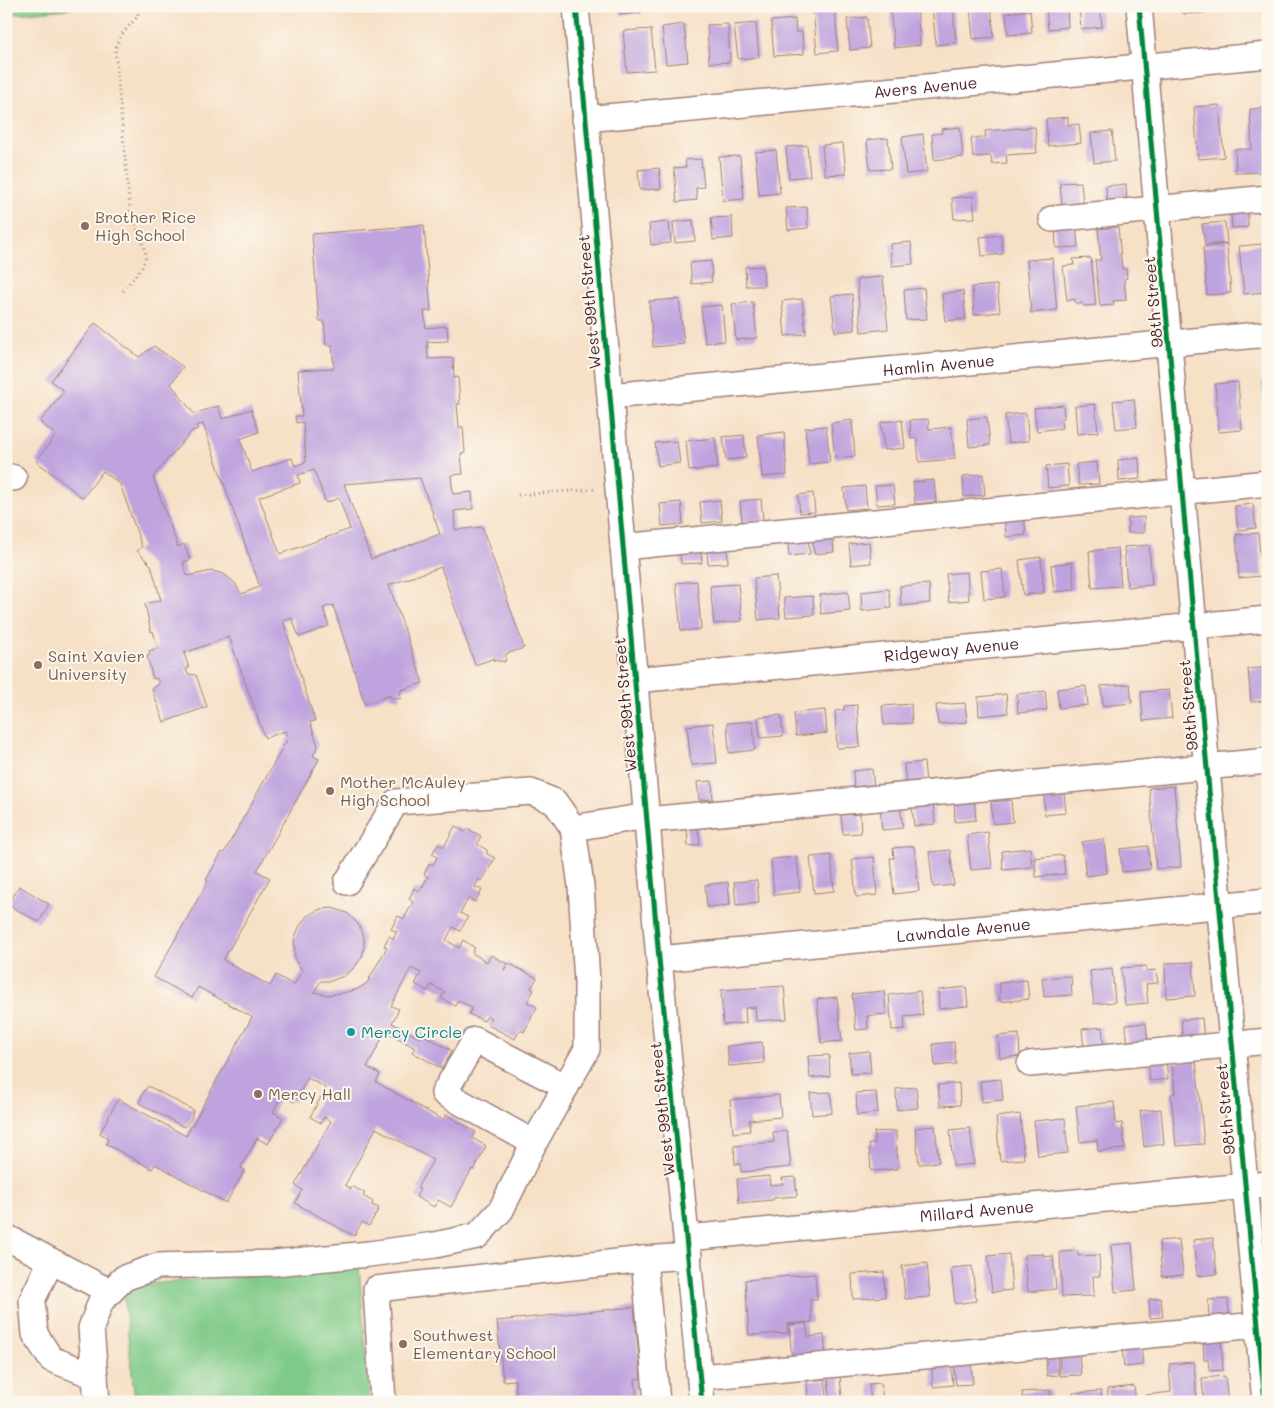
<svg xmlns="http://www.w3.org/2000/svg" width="1274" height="1408" viewBox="0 0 1274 1408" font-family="Mali,sans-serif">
  <rect width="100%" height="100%" fill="#fbf7ec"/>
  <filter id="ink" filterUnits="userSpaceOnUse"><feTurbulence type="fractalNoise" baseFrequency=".02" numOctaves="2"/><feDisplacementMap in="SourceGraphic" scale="10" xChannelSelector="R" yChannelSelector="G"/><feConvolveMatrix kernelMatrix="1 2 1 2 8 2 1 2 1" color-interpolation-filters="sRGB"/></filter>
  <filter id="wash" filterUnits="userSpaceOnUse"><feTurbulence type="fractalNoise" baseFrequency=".0096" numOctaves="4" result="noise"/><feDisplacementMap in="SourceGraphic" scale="20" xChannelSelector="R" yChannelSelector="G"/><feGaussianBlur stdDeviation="1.12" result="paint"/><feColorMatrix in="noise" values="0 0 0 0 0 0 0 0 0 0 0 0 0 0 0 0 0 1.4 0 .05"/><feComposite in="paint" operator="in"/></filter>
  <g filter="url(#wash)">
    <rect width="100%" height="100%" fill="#f6e0c6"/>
    <g fill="#7fca88" stroke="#64745a">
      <path d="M6,6H79L68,9L6,15Z"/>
      <path d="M359,1266L370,1402H135L123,1286Z"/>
    </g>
    <g id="blocks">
      <g fill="#bea3de" fill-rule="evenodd">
        <path d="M619,6H641V13L620,15Z"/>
        <path d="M890,6H917L920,45L894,48Z"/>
        <path d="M932,6H953L956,43L936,45Z"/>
        <path d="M991,6L994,37L973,39L970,8Z"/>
        <path d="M1046,6H1067L1068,27L1048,29Z"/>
        <path d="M1079,6H1100L1102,27L1081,29Z"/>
        <path d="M1183,6H1203L1204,13L1184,14Z"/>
        <path d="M1215,6H1239L1240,9L1215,11Z"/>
        <path d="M835,8L838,51L817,53L813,10Z"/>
        <path d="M1030,10L1032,33L1008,35L1006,13Z"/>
        <path d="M867,17L870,48L850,50L847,19Z"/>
        <path d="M795,19L796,32H802L804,54L774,56L771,21Z"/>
        <path d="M756,23L759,57L738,59L734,25Z"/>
        <path d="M684,24L688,62L666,64L662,27Z"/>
        <path d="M728,24L730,62L709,63L707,25Z"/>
        <path d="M651,29L655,70L627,72L623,31Z"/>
        <path d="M1219,105L1224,157L1198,159L1194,107Z"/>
        <path d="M1268,108V172L1236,173L1235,149H1252L1250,109Z"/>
        <path d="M1068,117V125L1079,124L1081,143L1048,146L1046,119Z"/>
        <path d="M960,127L963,157L934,160L932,134L942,133L941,129Z"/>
        <path d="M1035,127L1037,153L1006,155L1007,163L992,164L991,156L973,157L971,138L986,137L985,131Z"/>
        <path d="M1112,131L1115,161L1094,163L1091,133Z"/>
        <path d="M923,134L927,172L906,174L902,137Z"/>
        <path d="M888,138L891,169L870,170L867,140Z"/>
        <path d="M843,143L846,174L825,175L822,145Z"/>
        <path d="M807,145L810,176L789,178L786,147Z"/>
        <path d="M776,150L780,193L759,195L755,152Z"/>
        <path d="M740,156L744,199L723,201L719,157Z"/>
        <path d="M701,159L704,187L696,188L697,200L677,202L674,168L686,167L685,160Z"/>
        <path d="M659,168L661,189L640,190L638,170Z"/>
        <path d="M1081,182L1083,204L1062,206L1060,183Z"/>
        <path d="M1126,184L1127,202L1107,203L1106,186Z"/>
        <path d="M973,196L975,218L954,219L952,198Z"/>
        <path d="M807,207L808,228L788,230L786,208Z"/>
        <path d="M1231,210H1248V227L1232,228Z"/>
        <path d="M732,217L733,238L713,240L711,218Z"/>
        <path d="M693,220L695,241L675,243L673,222Z"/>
        <path d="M669,222L671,243L651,245L649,224Z"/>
        <path d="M1225,222L1227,243L1205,245L1202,224Z"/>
        <path d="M1076,224L1078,247L1056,248L1055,226Z"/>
        <path d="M424,225L431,311H424L426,328L447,326L448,341L427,342L428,359L453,358L454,378L458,377L460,404H457L459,427H463L465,453L461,454L463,474L451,475L453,494L472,492L473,509L454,511L455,530L482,527L524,648L506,654L505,662L493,660L495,658L475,665L441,567L389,585L423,683L401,690L400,699L389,697L390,695L365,704L333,605L323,608L329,626L299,637L292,618L283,621L315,721L310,722L318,746L313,756L319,759L257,871L270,878L223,960L270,986L276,975L294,985L302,971L295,959L294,940L299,927L307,916L320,909L333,908L347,913L358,924L364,937V947L362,957L354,968L344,976L331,981H321L314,992L328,995L343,993L358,989L367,983L387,947L384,946L389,936L393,939L397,932L391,929L398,916L404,919L413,902L409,899L414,888L420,891L428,877L424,874L430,863L433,865L437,857L432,854L438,844L444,847L455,826L465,832L468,829L481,836L477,844L487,850V854L495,858L482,881L479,879L475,887L482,890L475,902L469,898L460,913L468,917L460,931L453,927L446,940L459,948L463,940L475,948L472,953L487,962L491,955L507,964L504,970L508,963L537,978L531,988L534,990L527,1002L537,1007L524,1032L520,1030L515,1039L488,1025L491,1018L487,1016L484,1021L469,1014L472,1008L458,1000L455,1006L441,998L445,992L431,985L428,991L415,984L421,973L411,968L391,1006L399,1009L392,1023L420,1038L422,1034L452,1051L442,1069L412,1052L415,1048L386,1031L367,1067L380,1074L376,1082L443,1120L446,1115L476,1132L472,1138L486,1146L474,1170L472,1169L451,1207L438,1200L434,1207L416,1197L420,1189L417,1188L433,1160L376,1128L345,1185L351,1189L353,1187L365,1193L363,1196L373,1202L372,1205L379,1208L369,1226L362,1222L354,1236L295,1203L302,1190L295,1185L331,1121L324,1117L321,1123L310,1117L326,1088L308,1078L294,1102L282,1095L273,1112L283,1118L268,1144L257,1138L241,1168L245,1170L226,1203L155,1164L152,1169L106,1144L108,1138L100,1133L118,1099L186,1136L252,1017L198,987L192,998L154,977L208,881L206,880L222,852L224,853L288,738L285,731L265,738L229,637L184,653L189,668L186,669L188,674L196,675L207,707L164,722L152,689L159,684L157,678L153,679L147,656L150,655L149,651L158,648L153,631L151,632L145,604L161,600L151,565L137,551L142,547L120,484L103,471L83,498L36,461L56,435L40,422L64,391L51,381L95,323L139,357L154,346L183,367L171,384L194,414L218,406L222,419L251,409L259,432L240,439L252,472L292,458L295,466L306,462L303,422L296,423L295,416H302L298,370L334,368L332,345H326L324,321H319L312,234ZM203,424L260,587L241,594L235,583L224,574L212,571L187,576L183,562L190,560L184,544L178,547L153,477L192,431L198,429L196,426ZM314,470L326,503L339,498L350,529L280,554L259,497L300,483L298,475ZM420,478L440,534L371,559L344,484Z"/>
        <path d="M1118,227L1122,269H1126L1127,278L1124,279L1126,300L1113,301L1114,305L1100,306L1095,260H1101L1098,229Z"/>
        <path d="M1001,235L1003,254L982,256L980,237Z"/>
        <path d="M911,242L913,264L892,266L890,244Z"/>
        <path d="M1227,244L1231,293L1207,295L1203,247Z"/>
        <path d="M1263,244L1267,292L1244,294L1239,246Z"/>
        <path d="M1052,258L1057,310L1031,313L1027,260Z"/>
        <path d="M1091,258L1096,305L1084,306L1082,303L1078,304L1075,302V299L1067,300L1063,266L1074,265L1073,259Z"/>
        <path d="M711,261L712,282L692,284L690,263Z"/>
        <path d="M763,266L764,286H746L745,267Z"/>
        <path d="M883,277L888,329L861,332L857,279Z"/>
        <path d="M997,285L1000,312L974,315L972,287Z"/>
        <path d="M924,288L927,319L906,320L904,290Z"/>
        <path d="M963,291L966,319L945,321L942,294Z"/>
        <path d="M852,294L855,330L835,332L831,296Z"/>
        <path d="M679,299L684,344L653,347L649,301Z"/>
        <path d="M802,299L806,334L785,336L782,301Z"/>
        <path d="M753,302L757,338L736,340L732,304Z"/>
        <path d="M722,305L725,341L705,343L701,307Z"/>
        <path d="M1268,380V415H1265L1262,381Z"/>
        <path d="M1238,382L1242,430L1219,432L1215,384Z"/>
        <path d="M1134,399L1137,427L1116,429L1113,401Z"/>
        <path d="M1095,404L1098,432L1077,434L1075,406Z"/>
        <path d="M1063,405L1064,418L1061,419L1062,428L1037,431L1034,408Z"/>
        <path d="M1026,413L1029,441L1008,443L1005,415Z"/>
        <path d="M987,417L990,445L969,447L967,419Z"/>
        <path d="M928,419L929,429L951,427L955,459L919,462L917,438L911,439L910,420Z"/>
        <path d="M852,420L855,456L835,458L831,423Z"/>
        <path d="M902,420L905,448L884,450L881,422Z"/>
        <path d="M826,426L830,462L809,464L805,428Z"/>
        <path d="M784,432L787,475L762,477L758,435Z"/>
        <path d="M744,435L746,458L726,460L723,437Z"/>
        <path d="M715,438L718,468L689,471L686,441Z"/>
        <path d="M677,441L680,463L658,466L655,443Z"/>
        <path d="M1139,458L1140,479L1119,481L1118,460Z"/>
        <path d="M1097,462L1099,484L1079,485L1076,464Z"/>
        <path d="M1067,464L1069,486L1048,488L1046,466Z"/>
        <path d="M983,474L985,495L964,497L963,476Z"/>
        <path d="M934,480L936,502L915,504L913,482Z"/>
        <path d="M893,485L895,504L877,505L875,486Z"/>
        <path d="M865,486L867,508L846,510L844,488Z"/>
        <path d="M813,493L815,512L800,513L798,495Z"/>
        <path d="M761,499L763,520L742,522L740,501Z"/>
        <path d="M720,500L722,521L702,523L700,502Z"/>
        <path d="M681,502L683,524L662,526L660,504Z"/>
        <path d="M1253,504L1256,528L1238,530L1235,506Z"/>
        <path d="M1024,514L1026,535L1006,537L1004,516Z"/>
        <path d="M1144,517V533H1128V518Z"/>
        <path d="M832,530L834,552L814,554L812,532Z"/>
        <path d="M807,533L810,554L789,556L787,534Z"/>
        <path d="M1258,533L1262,576L1239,578L1236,535Z"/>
        <path d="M700,541L702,563L681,564L679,543Z"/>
        <path d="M727,541L728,563L708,564L706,543Z"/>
        <path d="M869,542L871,563L851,565L849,544Z"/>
        <path d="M1149,545L1152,585L1127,587L1124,547Z"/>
        <path d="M1118,548L1121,586L1092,588L1089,551Z"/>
        <path d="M1041,557L1044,593L1023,595L1019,560Z"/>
        <path d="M1072,562L1075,590L1054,592L1051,565Z"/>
        <path d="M1002,569L1005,597L984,599L981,571Z"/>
        <path d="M967,572L969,600L949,602L946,574Z"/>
        <path d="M776,576L780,618L758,620L754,578Z"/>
        <path d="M697,581L701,629L681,631L676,583Z"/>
        <path d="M738,584L742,621L714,624L710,586Z"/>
        <path d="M929,584L930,603L901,606L900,586Z"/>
        <path d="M889,589L891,608L862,611L861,592Z"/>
        <path d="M848,592L850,611L821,614L820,595Z"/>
        <path d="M813,596L814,615L786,617L784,598Z"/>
        <path d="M1268,667V701L1251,702L1248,669Z"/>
        <path d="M1130,684L1132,703L1103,706L1101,686Z"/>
        <path d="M1086,686L1088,705L1059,708L1057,689Z"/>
        <path d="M1169,690L1172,718L1143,721L1141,692Z"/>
        <path d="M1045,691L1047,710L1018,713L1017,694Z"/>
        <path d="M1006,694L1008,713L979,716L978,697Z"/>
        <path d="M965,703L967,722L938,724L936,705Z"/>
        <path d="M911,704L912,723L884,725L882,706Z"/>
        <path d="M857,705L860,747L837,748L835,711L844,710V706Z"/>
        <path d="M825,710L827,733L796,736L794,713Z"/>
        <path d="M781,715L783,736L760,738L758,717Z"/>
        <path d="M753,721L755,750L729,753L727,723Z"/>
        <path d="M713,723L717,763L691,765L687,726Z"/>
        <path d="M924,762L926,783L906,785L904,764Z"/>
        <path d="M872,769L874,788L854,790L853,771Z"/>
        <path d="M712,781L713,799L699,800L697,782Z"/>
        <path d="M1174,786L1181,867L1156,869L1149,788Z"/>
        <path d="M1064,792L1066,813L1045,815L1044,794Z"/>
        <path d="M974,798L976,820L955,822L954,800Z"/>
        <path d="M1011,800L1013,822L993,824L991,802Z"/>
        <path d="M933,803L935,824L914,826L912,805Z"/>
        <path d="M900,807L903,828L882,830L880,808Z"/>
        <path d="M1262,808H1268V841H1265Z"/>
        <path d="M860,814L861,833L843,834L841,815Z"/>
        <path d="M698,827L700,845L688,846L687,828Z"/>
        <path d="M988,832L992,868L971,870L967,835Z"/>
        <path d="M1104,839L1107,873L1086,876L1082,842Z"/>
        <path d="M914,846L919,891L894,894L890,858H894L893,848Z"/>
        <path d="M1148,846L1150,869L1122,872L1120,849Z"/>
        <path d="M1030,848L1032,867L1003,870L1002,851Z"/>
        <path d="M950,850L954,885L933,887L929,852Z"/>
        <path d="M831,855L834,891L814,893L810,857Z"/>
        <path d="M1063,855L1065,874L1036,877L1034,858Z"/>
        <path d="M797,857L800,892L774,895L771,859Z"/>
        <path d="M874,857L877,895L856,897L852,859Z"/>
        <path d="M757,880L759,903L736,905L734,882Z"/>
        <path d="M728,882L730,905L707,907L705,885Z"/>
        <path d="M19,886L49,904L39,922L8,905Z"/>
        <path d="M1193,962L1195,996L1166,998L1165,963Z"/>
        <path d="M1146,966V971L1156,970L1158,983L1146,984L1148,1003L1125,1005L1121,968Z"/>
        <path d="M1112,968L1115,1002L1094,1004L1090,971Z"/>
        <path d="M1071,976L1072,995L1044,997L1042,978Z"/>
        <path d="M1027,980L1029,999L1000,1002L999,983Z"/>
        <path d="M784,986L787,1019L756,1021L755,1007L745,1008L746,1023L723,1025L721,990Z"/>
        <path d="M966,987L968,1006L939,1009L938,990Z"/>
        <path d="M884,991L886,1014L867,1016L868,1029L856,1030L852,994Z"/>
        <path d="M920,991L923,1015L904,1017L905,1029L892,1030L889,995Z"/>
        <path d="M837,997L842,1041L821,1043L817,999Z"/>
        <path d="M1202,1018L1204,1040L1183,1041L1181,1020Z"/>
        <path d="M1146,1023L1148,1045L1128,1047L1126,1025Z"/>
        <path d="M1102,1027L1104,1048L1084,1050L1082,1029Z"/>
        <path d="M1019,1034L1020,1056L1000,1058L998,1036Z"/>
        <path d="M762,1042L764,1063L729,1066L727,1046Z"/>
        <path d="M954,1042L956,1064L935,1066L933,1044Z"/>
        <path d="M869,1051L871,1073L851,1074L849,1053Z"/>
        <path d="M829,1055L830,1076L810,1078L808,1056Z"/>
        <path d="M1166,1060L1168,1079L1150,1081L1148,1062Z"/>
        <path d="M1196,1060L1204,1144L1176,1146L1171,1094L1175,1093L1172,1063Z"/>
        <path d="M1001,1079L1003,1100L982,1102L980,1081Z"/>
        <path d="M959,1083L960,1105L940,1106L938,1085Z"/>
        <path d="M148,1086L193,1110L191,1119L184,1127L139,1103L143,1093Z"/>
        <path d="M916,1087L918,1108L897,1110L896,1089Z"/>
        <path d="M831,1092L832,1113L812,1115L810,1093Z"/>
        <path d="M876,1092L878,1113L857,1115L856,1093Z"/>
        <path d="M779,1095L781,1117L749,1120L750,1131L733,1133L730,1100Z"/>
        <path d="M1114,1102L1116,1124L1122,1123L1125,1149L1098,1151L1097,1140L1080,1142L1076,1106Z"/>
        <path d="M1161,1109L1164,1144L1144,1147L1140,1111Z"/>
        <path d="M1020,1114L1024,1159L1000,1161L996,1117Z"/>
        <path d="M1065,1118L1068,1153L1038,1156L1034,1121Z"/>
        <path d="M935,1126L939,1162L919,1164L915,1128Z"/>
        <path d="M970,1128L974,1164L953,1166L950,1130Z"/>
        <path d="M787,1131L791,1167L741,1172L740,1163L735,1164L734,1146L774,1142L773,1132Z"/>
        <path d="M896,1131L898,1169L871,1171L869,1144H875L874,1132Z"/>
        <path d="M769,1176L770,1185L783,1184L782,1178L795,1177L797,1196L773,1198V1200L739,1203L737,1179Z"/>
        <path d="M1213,1238L1217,1274L1197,1276L1193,1240Z"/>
        <path d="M1179,1239L1183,1275L1162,1277L1159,1241Z"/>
        <path d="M1132,1243L1136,1290L1115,1292L1111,1245Z"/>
        <path d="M1078,1251V1256L1099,1255L1100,1276H1093L1094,1296L1062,1297L1060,1252Z"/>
        <path d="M1009,1254L1012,1290L992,1292L988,1256Z"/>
        <path d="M1044,1254V1257L1053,1256L1056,1289L1028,1292L1024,1255Z"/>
        <path d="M927,1263L930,1297L905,1299L902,1266Z"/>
        <path d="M972,1266L976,1301L955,1304L951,1268Z"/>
        <path d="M884,1272L885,1297L853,1299L852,1274Z"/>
        <path d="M815,1274L817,1300H810L812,1322L787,1324L788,1333L749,1335L745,1280Z"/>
        <path d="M1161,1298L1163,1317L1150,1318L1149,1299Z"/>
        <path d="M1228,1299L1229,1319L1209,1320L1208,1300Z"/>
        <path d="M634,1307L641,1378L635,1379L637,1402H517L515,1380L503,1381L497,1321Z"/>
        <path d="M806,1323L808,1337L824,1335L826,1358L792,1361L789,1325Z"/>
        <path d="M1221,1339L1223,1370L1209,1371L1208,1359L1204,1360L1203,1340Z"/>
        <path d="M1141,1346L1143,1365L1124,1367L1122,1348Z"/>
        <path d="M1079,1354L1081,1375L1060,1376L1059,1355Z"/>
        <path d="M1057,1355L1058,1375L1047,1376L1046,1356Z"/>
        <path d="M1194,1362L1197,1402H1147L1146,1395L1171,1392L1169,1364Z"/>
        <path d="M971,1364L973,1384L956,1385L954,1365Z"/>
        <path d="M951,1365L953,1385L933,1387L932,1366Z"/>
        <path d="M1225,1376L1228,1402H1204L1202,1378Z"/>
        <path d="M840,1377L842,1397L830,1398L828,1378Z"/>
        <path d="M825,1379L827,1397L808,1399L807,1381Z"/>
        <path d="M881,1383L883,1401L871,1402L869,1384Z"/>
        <path d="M1134,1386L1136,1402H1109L1107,1389Z"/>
        <path d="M1050,1390L1051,1402H1023L1022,1392Z"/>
        <path d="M1101,1391L1102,1402H1073V1393Z"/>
      </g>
    </g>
  </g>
  <g filter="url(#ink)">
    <use href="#blocks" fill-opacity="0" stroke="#a08078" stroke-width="1"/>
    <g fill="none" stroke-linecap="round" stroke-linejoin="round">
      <g stroke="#a08078" stroke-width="28">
        <g id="minor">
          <path d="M576,6L659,959L702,1402"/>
          <path d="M1139,6L1194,627L1265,1402"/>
          <path id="s1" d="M585,119L1268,55"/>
          <path d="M1052,219L1268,198"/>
          <path id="s2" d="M610,396L1268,334"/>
          <path d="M6,476L14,478"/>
          <path d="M623,547L1268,483"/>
          <path id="s3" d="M635,680L1268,619"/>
          <path d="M647,820L1268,761"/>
          <path d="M347,882L396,802L531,792L555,802L573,828"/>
          <path id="s4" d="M659,959L1268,901"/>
          <path d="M1030,1064L1268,1041"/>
          <path d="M534,1143L444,1093L475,1040L566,1087"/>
          <path d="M6,1237L110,1292"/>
          <path id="s5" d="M687,1238L1268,1184"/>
          <path d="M51,1261L32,1300L35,1334L51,1359L95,1376"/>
          <path d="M700,1377L1268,1324"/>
          <path d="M97,1402L91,1328L101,1301L124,1278L158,1266L274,1263L369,1254L435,1245L477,1236L501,1210L534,1143L587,1049V982L581,886L573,828L647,816"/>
          <path d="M383,1402L376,1289L644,1259"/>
          <path d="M657,1402L644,1259L689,1256"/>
        </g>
      </g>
      <g stroke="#a08078" stroke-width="3" stroke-dasharray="1 4" stroke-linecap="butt">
        <path d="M123,291L142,267L146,256L145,249L130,211L115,49L121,35L138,16L137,6"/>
        <path d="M518,495L597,489"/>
      </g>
      <use href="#minor" stroke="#fff" stroke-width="25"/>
      <g stroke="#fbf7ec" stroke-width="8">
        <g id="cycleway">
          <path d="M576,6L659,959L702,1402"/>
          <path d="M1139,6L1194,627L1265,1402"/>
        </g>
      </g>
      <use href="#cycleway" stroke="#00873e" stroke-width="5"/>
    </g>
  </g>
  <g fill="#8d6e63" stroke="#fbf7ec" stroke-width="2">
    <circle cx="85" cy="226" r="5"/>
    <circle cx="38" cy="665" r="5"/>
    <circle cx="330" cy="791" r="5"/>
    <circle cx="258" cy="1094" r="5"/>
    <circle cx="403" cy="1344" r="5"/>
  </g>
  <circle fill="#0f9aa8" stroke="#fbf7ec" stroke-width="2" cx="351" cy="1032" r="5"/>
  <g text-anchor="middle" stroke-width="4" stroke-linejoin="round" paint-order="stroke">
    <g font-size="16" fill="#4a1f2b" stroke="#fbf7ec">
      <text dy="6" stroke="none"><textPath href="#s1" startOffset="342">Avers Avenue</textPath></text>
      <text transform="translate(589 302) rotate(-95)" y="6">West 99th Street</text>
      <text transform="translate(1153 302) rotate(-95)" y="6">98th Street</text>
      <text dy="6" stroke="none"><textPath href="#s2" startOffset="330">Hamlin Avenue</textPath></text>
      <text dy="6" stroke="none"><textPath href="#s3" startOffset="318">Ridgeway Avenue</textPath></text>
      <text transform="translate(625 705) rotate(-95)" y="6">West 99th Street</text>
      <text transform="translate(1188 705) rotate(-95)" y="6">98th Street</text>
      <text dy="6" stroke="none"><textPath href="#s4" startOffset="306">Lawndale Avenue</textPath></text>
      <text transform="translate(662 1109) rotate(-96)" y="6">West 99th Street</text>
      <text transform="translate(1225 1109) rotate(-95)" y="6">98th Street</text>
      <text dy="6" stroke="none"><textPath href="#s5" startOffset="291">Millard Avenue</textPath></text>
    </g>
    <g font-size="16" fill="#785e54" stroke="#fbf7ec" text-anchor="start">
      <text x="95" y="223">Brother Rice<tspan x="95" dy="18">High School</tspan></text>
      <text x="48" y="662">Saint Xavier<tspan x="48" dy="18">University</tspan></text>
      <text x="340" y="788">Mother McAuley<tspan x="340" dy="18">High School</tspan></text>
      <text x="268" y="1100">Mercy Hall</text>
      <text x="413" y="1341">Southwest<tspan x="413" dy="18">Elementary School</tspan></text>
    </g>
    <g font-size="16" fill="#0d838f" stroke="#fbf7ec" text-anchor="start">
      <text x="361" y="1038">Mercy Circle</text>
    </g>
  </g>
  <rect width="1274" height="1408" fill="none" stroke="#fbf7ec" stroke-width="25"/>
</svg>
